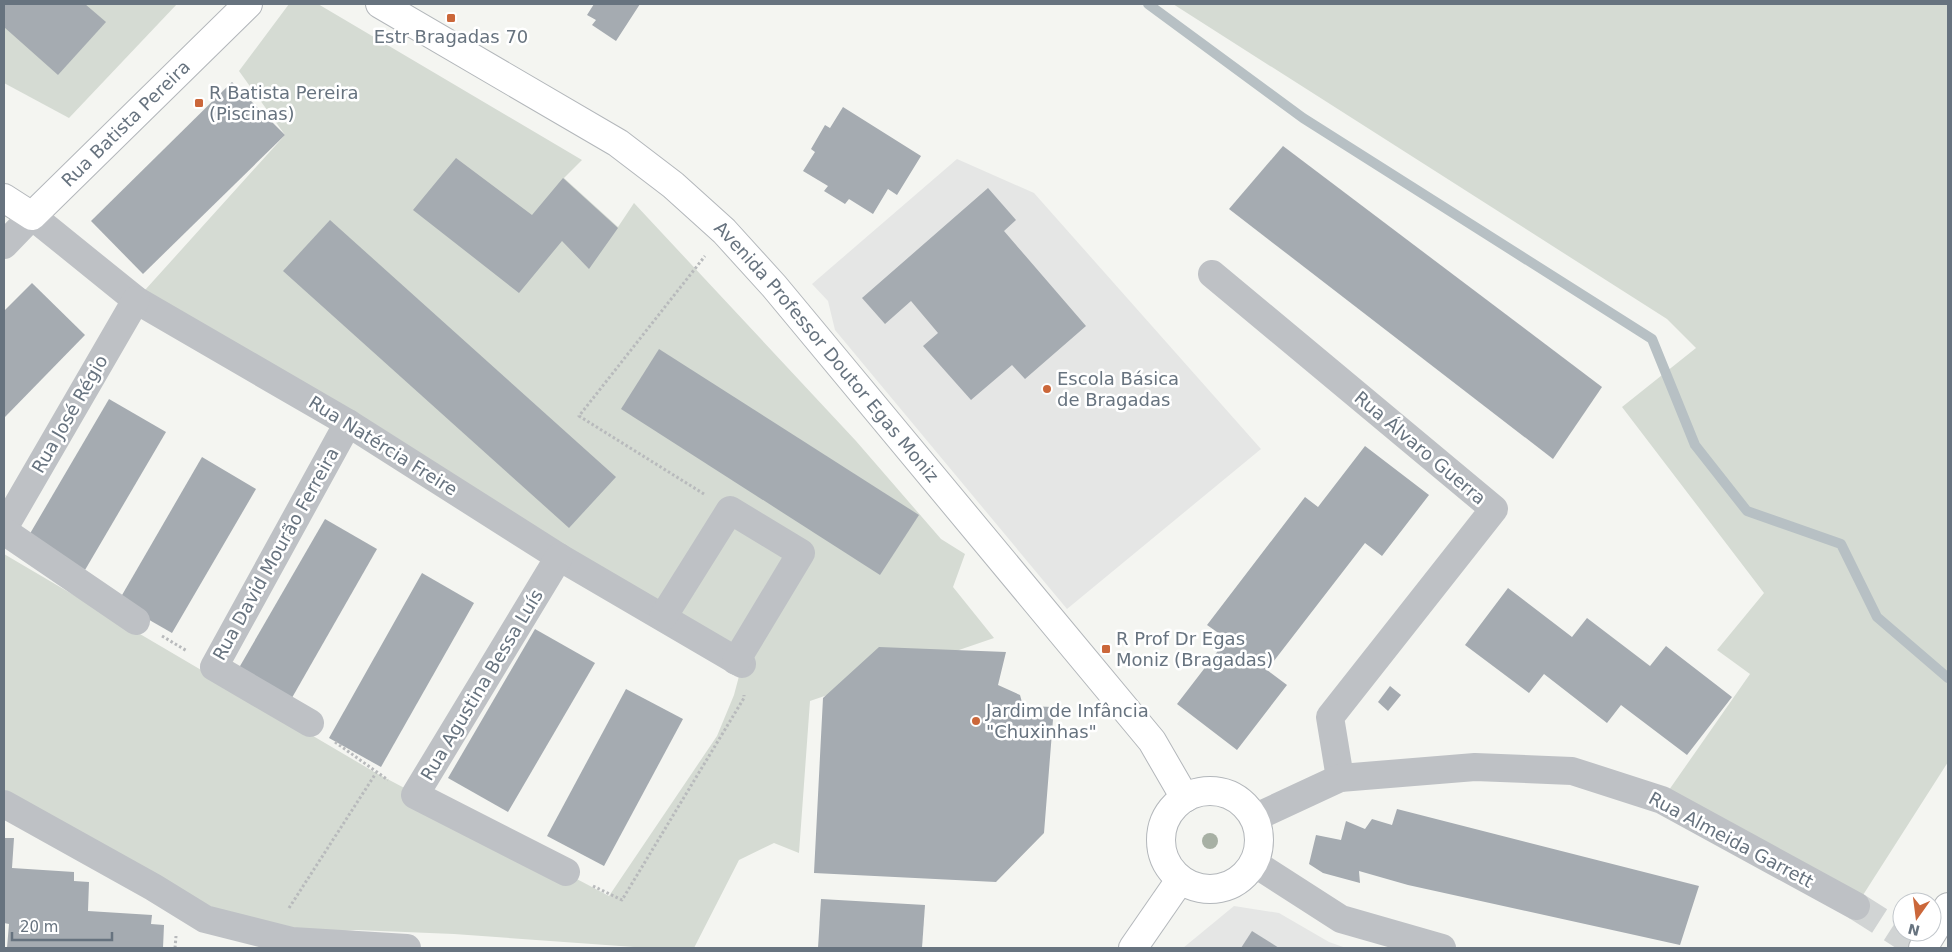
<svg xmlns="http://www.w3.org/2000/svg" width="1952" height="952" viewBox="0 0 1952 952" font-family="'DejaVu Sans',sans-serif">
  <rect width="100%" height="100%" fill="#f4f5f1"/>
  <g fill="#e5e6e5">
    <path d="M957,159L1034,193L1261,449L1067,609L835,330L828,301L812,284Z"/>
    <path d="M1234,906L1279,913L1329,942L1346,948H1183Z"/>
  </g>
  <g fill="#d5dbd3">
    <path d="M4,4H177L69,118L4,83Z"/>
    <path d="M289,4H318L582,160L564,178L618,227L634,203L856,441L941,539L965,554L953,587L994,638L810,701L799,853L774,843L739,860L694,948H648L454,934L356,930L271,936L4,805V554L376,773L609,896L717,736L734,695L742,665L136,300L285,135L239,71Z"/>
    <path d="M1173,4H1948V762L1856,906L1662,800L1750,674L1717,650L1764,593L1622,407L1696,348L1667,319Z"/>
  </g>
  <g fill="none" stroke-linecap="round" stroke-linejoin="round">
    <path stroke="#b7c0c4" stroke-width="10" d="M1148,4L1303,118L1652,339L1695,445L1747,511L1841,544L1877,617L1948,678"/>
  </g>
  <g fill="#a5abb1">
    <path d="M4,4H85L106,22L58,75L4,27Z"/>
    <path d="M594,4H640L616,41L592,25L596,20L587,15Z"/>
    <path d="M232,82L285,135L143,274L91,221Z"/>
    <path d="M843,107L921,156L897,195L888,189L873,214L849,199L845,204L824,191L828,186L803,171L815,152L811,149L825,125L830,128Z"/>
    <path d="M1283,146L1602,387L1553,459L1229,209Z"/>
    <path d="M456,158L532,215L563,178L618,228L589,269L562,241L519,293L413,210Z"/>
    <path d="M988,188L1016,220L1004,231L1086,326L1025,379L1012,365L971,400L923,346L938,333L911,301L885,324L862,298Z"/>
    <path d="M330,220L616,477L569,528L283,271Z"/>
    <path d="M32,283L85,335L4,418V311Z"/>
    <path d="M659,349L919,515L880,575L621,409Z"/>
    <path d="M109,399L166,432L85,570L28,537Z"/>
    <path d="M1365,446L1429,495L1382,556L1365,543L1267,670L1287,685L1237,750L1177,704L1227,639L1207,625L1305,497L1318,507Z"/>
    <path d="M202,457L256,489L172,633L118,602Z"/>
    <path d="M325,519L377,549L289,703L236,673Z"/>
    <path d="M422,573L474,603L381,767L329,738Z"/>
    <path d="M1508,588L1572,637L1587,618L1650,666L1666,646L1732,697L1687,755L1621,705L1607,723L1544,674L1529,693L1465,645Z"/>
    <path d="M535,629L595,663L508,812L448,778Z"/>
    <path d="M879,647L1006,652L998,685L1020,695L1023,706L1054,707L1044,833L996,882L814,873L823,698Z"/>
    <path d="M1390,686L1401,695L1388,711L1378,702Z"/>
    <path d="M626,689L683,719L604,866L547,836Z"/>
    <path d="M1397,809L1699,886L1680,945L1408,885L1359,871L1360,883L1323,873L1309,864L1316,835L1341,840L1346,821L1365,829L1372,819L1392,825Z"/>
    <path d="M4,838H14L12,868L74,872V881L89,882L88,911L152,915L151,924L164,925L163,948H7L9,924L4,923Z"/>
    <path d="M821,899L925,905L922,948H818Z"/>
    <path d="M1252,931L1279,948H1241Z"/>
  </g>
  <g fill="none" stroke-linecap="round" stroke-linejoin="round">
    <path stroke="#d1d4d4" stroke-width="28" stroke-dasharray="28 14" stroke-linecap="butt" d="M1856,906L1922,948"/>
    <g stroke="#b3b7bb" stroke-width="30">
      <g id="secondary">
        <path id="s1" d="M380,4L618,143L673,185L724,231L774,286L1152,741L1185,798"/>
        <path id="s2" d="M4,198L32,216L248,4"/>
        <circle cx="1210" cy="840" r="49"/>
        <path d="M1133,948L1180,880"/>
      </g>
    </g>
    <g stroke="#b3b6b9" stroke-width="30">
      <path id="highway" d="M1923,948L1948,907"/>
    </g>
    <g stroke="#b8babc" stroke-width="3" stroke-dasharray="2.5 2.5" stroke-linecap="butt">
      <path d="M704,494L579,416L705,256"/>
      <path d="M162,636L187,651"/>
      <path d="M335,742L388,780"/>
      <path d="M593,886L622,900L744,698V695"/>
      <path d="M289,908L376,773"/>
      <path d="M175,948L176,936"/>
    </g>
    <g stroke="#bec1c5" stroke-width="28">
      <path d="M4,245L32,216L136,300L348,423L559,557L742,664"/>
      <path d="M1212,274L1494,509L1330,717L1340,778"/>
      <path d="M4,528L136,300"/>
      <path d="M4,531L136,621"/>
      <path d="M559,557L415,795L566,872"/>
      <path d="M663,617L730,510L801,553L736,661"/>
      <path d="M310,723L214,667L348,423"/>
      <path d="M4,804L153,887L205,919L292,941L407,948"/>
      <path d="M1254,818L1340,778L1475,767L1572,771L1662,800L1856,906"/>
      <path d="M1254,863L1341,919L1442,948"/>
    </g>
    <use href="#secondary" stroke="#fff" stroke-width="28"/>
    <use href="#highway" stroke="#fff" stroke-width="28"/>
  </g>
  <circle fill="#a7b0a4" cx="1210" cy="841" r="8"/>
  <g fill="#cb673a" stroke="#fff" stroke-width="2">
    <rect x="446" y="13" width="10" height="10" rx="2.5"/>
    <rect x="194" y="98" width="10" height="10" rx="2.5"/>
    <circle cx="1047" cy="389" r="5"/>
    <rect x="1101" y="644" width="10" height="10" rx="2.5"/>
    <circle cx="976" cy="721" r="5"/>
  </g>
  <g text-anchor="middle" stroke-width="5" stroke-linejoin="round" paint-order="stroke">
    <g font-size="18" fill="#67737f" stroke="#fff" text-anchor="start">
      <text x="451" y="43" text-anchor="middle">Estr Bragadas 70</text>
      <text x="209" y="99">R Batista Pereira<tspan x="209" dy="21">(Piscinas)</tspan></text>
      <text x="1057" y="385">Escola Básica<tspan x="1057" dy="21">de Bragadas</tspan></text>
      <text x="1116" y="645">R Prof Dr Egas<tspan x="1116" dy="21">Moniz (Bragadas)</tspan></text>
      <text x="986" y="717">Jardim de Infância<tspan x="986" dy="21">"Chuxinhas"</tspan></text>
    </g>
    <g font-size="18" fill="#67737f" stroke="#fff">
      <text dy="6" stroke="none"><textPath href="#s2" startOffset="165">Rua Batista Pereira</textPath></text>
      <text dy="6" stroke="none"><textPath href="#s1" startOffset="572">Avenida Professor Doutor Egas Moniz</textPath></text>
      <text transform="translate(70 414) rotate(-60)" y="6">Rua José Régio</text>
      <text transform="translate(383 446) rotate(32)" y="6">Rua Natércia Freire</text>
      <text transform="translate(1420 448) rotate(40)" y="6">Rua Álvaro Guerra</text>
      <text transform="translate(276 554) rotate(-61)" y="6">Rua David Mourão Ferreira</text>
      <text transform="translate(482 685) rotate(-59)" y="6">Rua Agustina Bessa Luís</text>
      <text transform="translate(1731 840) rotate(28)" y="6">Rua Almeida Garrett</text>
    </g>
  </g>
  <rect width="1952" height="952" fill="none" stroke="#67737f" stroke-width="10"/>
  <g transform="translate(1917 917) rotate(194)"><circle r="24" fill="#ffffff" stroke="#c2c7cc"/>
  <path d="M0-4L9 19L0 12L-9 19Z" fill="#cb673a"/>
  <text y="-8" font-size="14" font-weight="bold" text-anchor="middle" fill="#67737f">N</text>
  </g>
  <path d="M12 932v8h100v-8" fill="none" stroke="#67737f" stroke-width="2.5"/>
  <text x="20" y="932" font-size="15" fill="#67737f" stroke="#ffffff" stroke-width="4" paint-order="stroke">20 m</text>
</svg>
